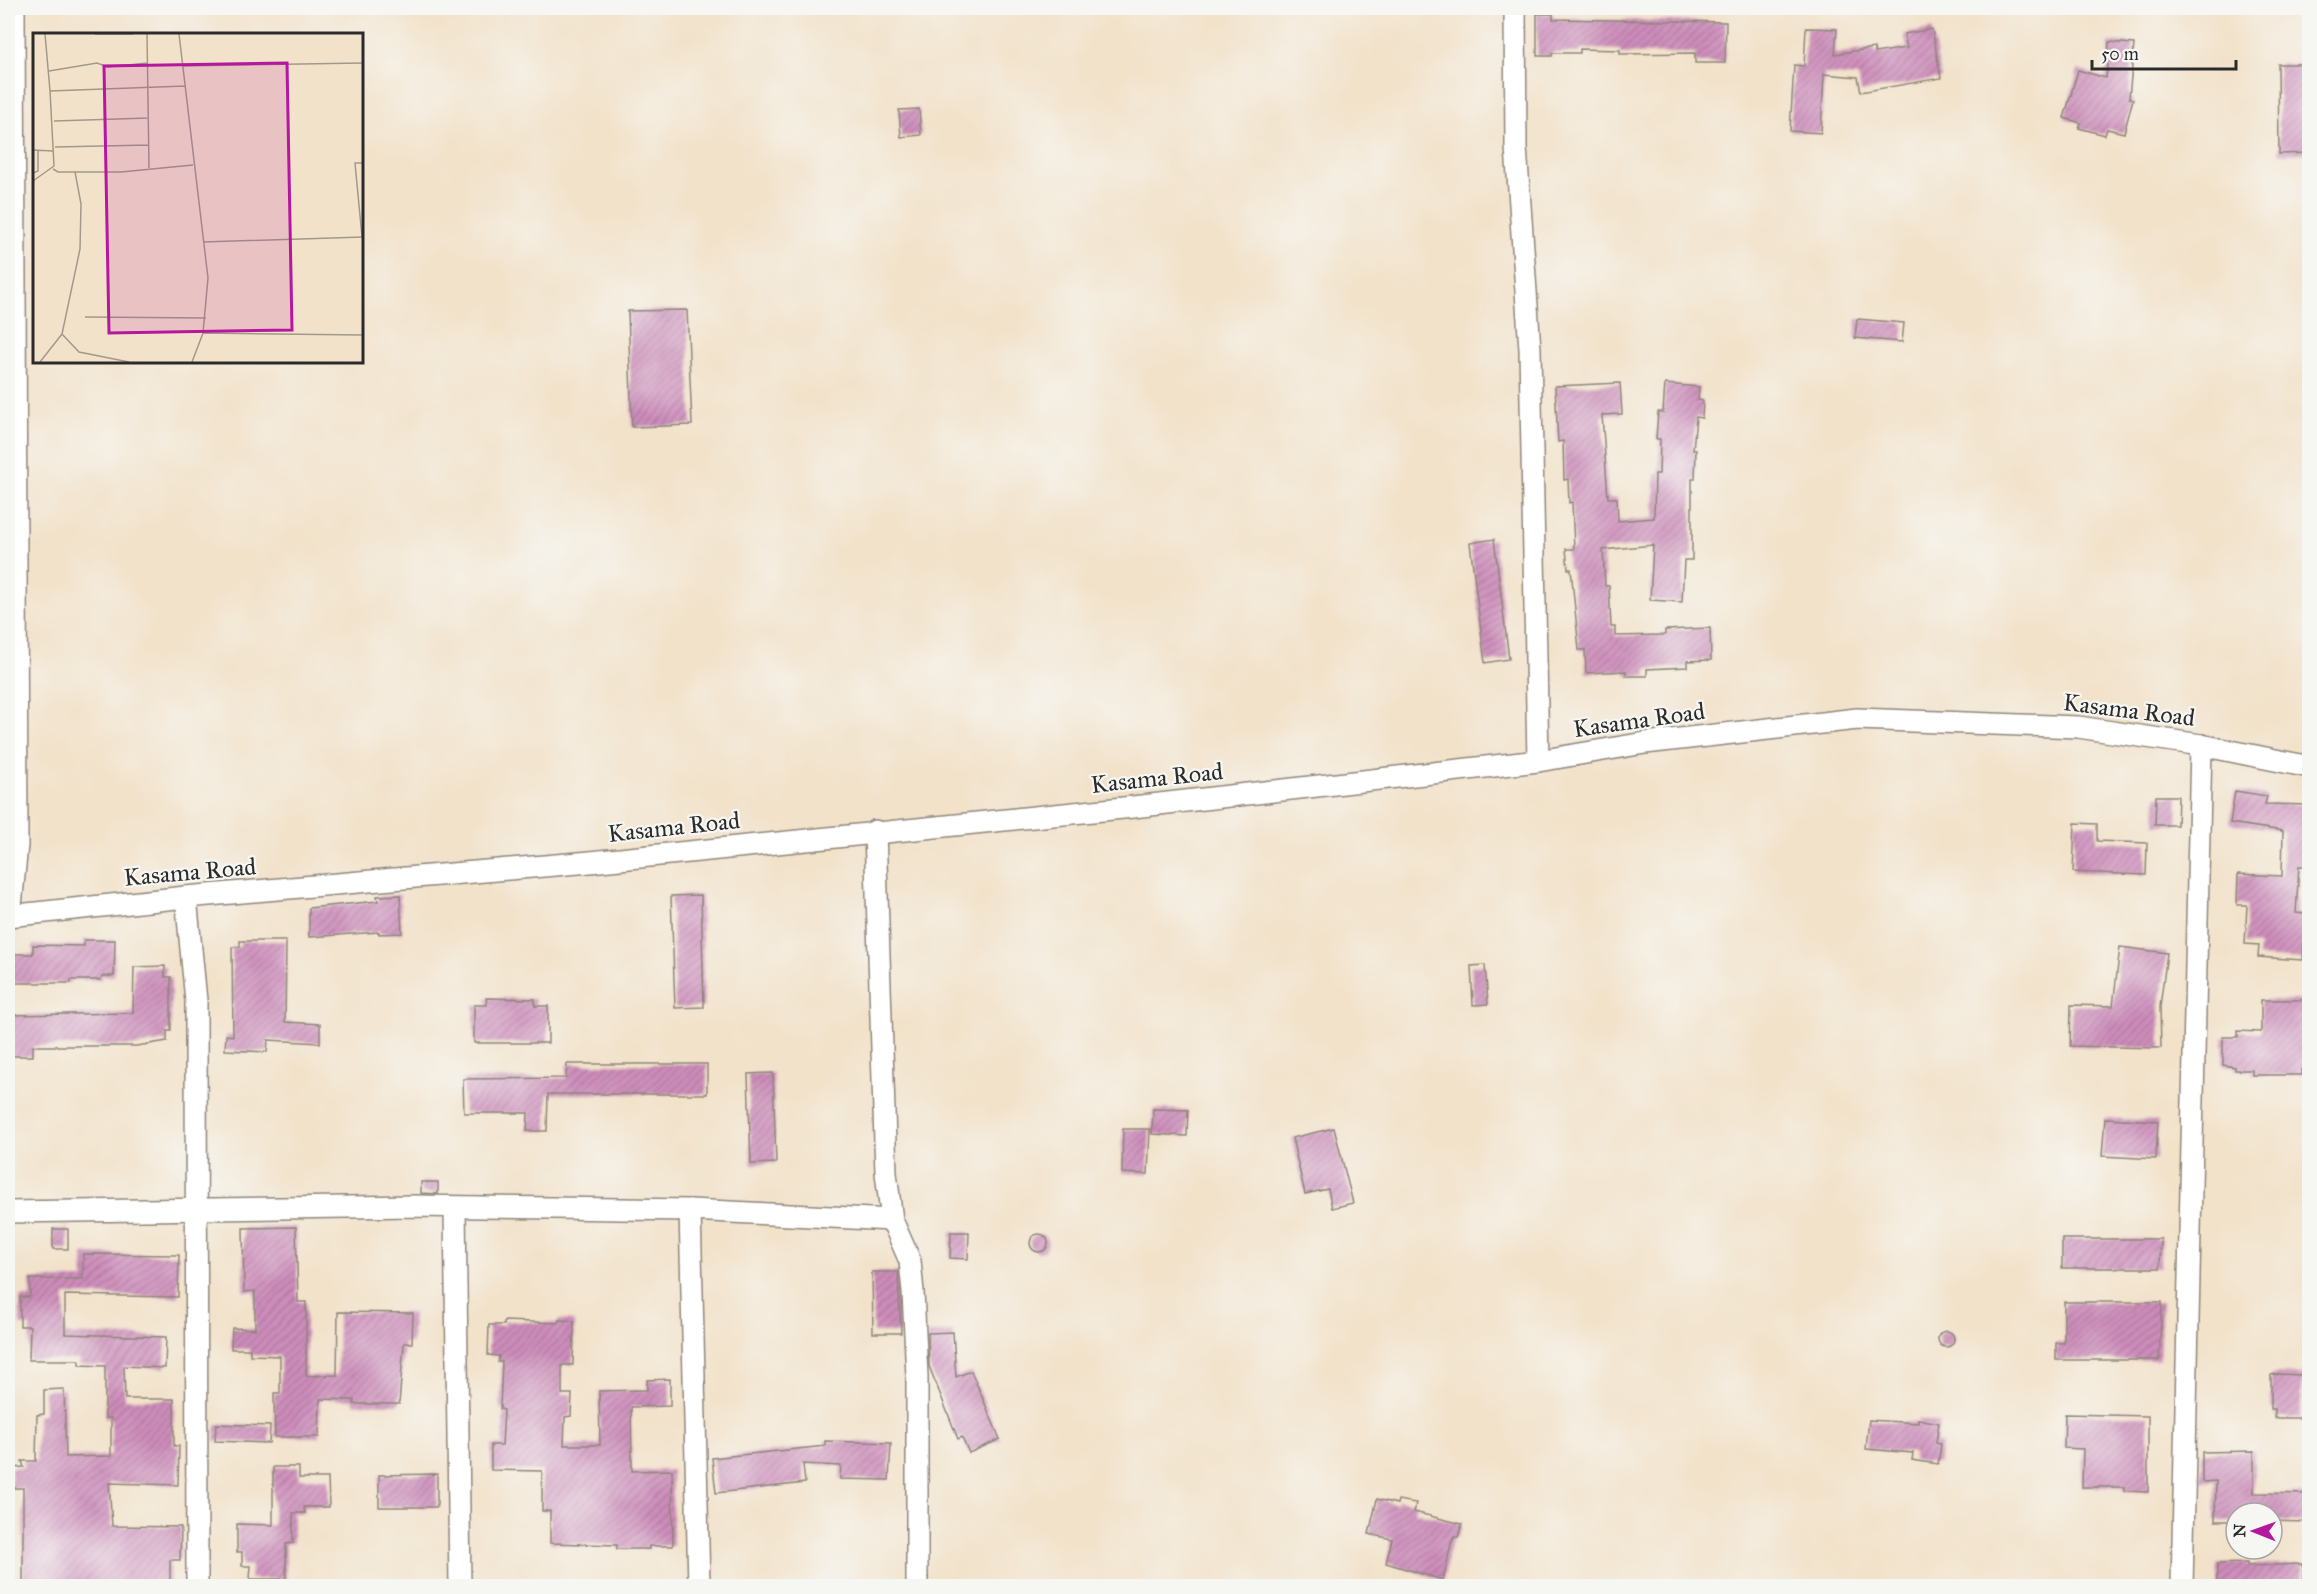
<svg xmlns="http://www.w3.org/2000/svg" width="2317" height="1594" viewBox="0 0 2317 1594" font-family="'IM FELL Great Primer',serif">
  <defs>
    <pattern id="building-hatch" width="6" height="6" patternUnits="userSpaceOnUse" patternTransform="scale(1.5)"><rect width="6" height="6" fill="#ce8dbb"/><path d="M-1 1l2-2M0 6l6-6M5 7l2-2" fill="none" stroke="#a77398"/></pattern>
  </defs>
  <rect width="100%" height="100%" fill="#f6f6f2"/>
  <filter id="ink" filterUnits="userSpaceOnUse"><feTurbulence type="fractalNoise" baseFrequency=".0167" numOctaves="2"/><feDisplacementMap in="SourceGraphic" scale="12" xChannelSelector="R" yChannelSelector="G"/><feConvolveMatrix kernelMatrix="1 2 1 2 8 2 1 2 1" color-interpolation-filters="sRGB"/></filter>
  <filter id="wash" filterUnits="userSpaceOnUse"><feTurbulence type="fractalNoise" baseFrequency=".008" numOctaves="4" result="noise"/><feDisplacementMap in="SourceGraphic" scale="24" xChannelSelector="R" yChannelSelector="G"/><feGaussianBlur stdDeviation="1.35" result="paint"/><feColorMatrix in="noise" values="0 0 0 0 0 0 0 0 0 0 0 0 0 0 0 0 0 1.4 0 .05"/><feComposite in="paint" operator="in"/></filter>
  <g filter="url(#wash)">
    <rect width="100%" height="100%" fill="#f2e2ca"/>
    <g id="blocks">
      <g fill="url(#building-hatch)">
        <path d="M1537,14H1553V19L1726,22L1725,63H1695V53L1620,54V50L1580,49V53H1552V56H1537Z"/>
        <path d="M1806,28L1837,29L1835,54L1874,48L1875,53L1907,48L1904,34L1932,29L1941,78L1861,92L1858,77L1824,74L1821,133L1790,131L1794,65L1804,66Z"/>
        <path d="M2109,42L2134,44L2129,98L2133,99L2124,133L2107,129L2105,135L2079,128L2081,123L2064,118L2078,70L2106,78Z"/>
        <path d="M2278,64H2303L2304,85H2310L2308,153L2279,154Z"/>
        <path d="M919,109L921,135L901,137L899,110Z"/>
        <path d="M687,310L692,425L632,427L628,311Z"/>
        <path d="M1857,319L1904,323L1902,342L1855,338Z"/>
        <path d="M1620,383L1622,414L1602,415L1608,498H1617L1618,521L1654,518L1655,474H1659L1660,439H1656L1658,412H1663L1665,384L1699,387L1698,400L1703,401L1702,418L1696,417L1693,450H1696L1695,479H1692V560H1684L1682,602L1650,600L1653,545L1603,550L1605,586H1609L1611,627H1615V636L1665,635V630L1710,628L1711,660L1687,661V667L1647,669V676H1626V671L1586,673L1585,650H1579L1571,569H1568L1566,549H1574L1572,502L1569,503L1568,479L1564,480L1563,441L1558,442L1555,386Z"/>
        <path d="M1494,539L1509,659L1485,663L1470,543Z"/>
        <path d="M2235,791L2267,796L2265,804L2310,805V866H2299L2296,913L2305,914L2303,960L2258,957L2259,945L2245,944L2247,905H2237L2238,874L2282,876L2283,831L2230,823Z"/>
        <path d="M2156,796H2178L2177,825H2155Z"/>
        <path d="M2075,823L2097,824V841L2147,843L2146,875L2073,872Z"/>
        <path d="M400,895L402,933L379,934V932L309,937V908L378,901L377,896Z"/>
        <path d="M701,895L704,1007L675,1008L671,896Z"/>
        <path d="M84,940H115L114,976H102L101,980H71V983H8V954H33V945L84,946Z"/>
        <path d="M240,941H286L285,1022L320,1024V1043L268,1040L267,1052L225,1050L226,1035L233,1036L232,947H240Z"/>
        <path d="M2120,947L2167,953L2160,1007L2161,1048L2070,1046L2071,1005L2113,1006Z"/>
        <path d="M1485,965L1488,1004L1473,1005L1471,966Z"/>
        <path d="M165,966V977H171V1031H167V1041L137,1046H33V1056H8V1015L133,1013L134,967Z"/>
        <path d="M486,998L535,999V1006H548V1043H474V1005H487Z"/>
        <path d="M2261,1000H2310V1069H2302V1075H2252V1070H2235V1067L2223,1065V1037H2238V1031L2261,1032Z"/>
        <path d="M567,1064H707V1094H548L547,1131H527L528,1113H464L463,1079L566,1078Z"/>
        <path d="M773,1073L776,1163L751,1164L748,1074Z"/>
        <path d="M1153,1109L1188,1110L1187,1136L1152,1134Z"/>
        <path d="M2105,1118L2158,1121L2156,1159L2102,1156Z"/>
        <path d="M1334,1128L1353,1203L1332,1208L1328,1189L1305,1194L1292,1138Z"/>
        <path d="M1123,1129H1150L1148,1174L1122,1173Z"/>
        <path d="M421,1182H438V1194L421,1193Z"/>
        <path d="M296,1227L298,1302H306V1376L337,1375L338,1312L413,1313L412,1343H404L399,1404H354V1400L320,1399L319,1437H275L274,1393H280V1356L250,1355V1349H231L232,1328L255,1329V1291L244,1292L243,1228Z"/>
        <rect x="53" y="1229" width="15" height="20"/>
        <path d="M951,1232H969L968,1259L950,1258Z"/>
        <circle cx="1039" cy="1243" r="9"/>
        <path d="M2062,1239H2161L2160,1268H2062Z"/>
        <path d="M83,1254L179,1255L178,1297L65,1295V1334L166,1337L165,1368L124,1366L125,1399H174V1446H179L178,1485L109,1483L112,1526L181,1527L180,1560H170V1587L23,1584V1488H11V1468L24,1467L22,1461H36L37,1415L44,1414V1390L64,1389L66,1457L111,1456V1418H105V1366L79,1365V1360H29L30,1326H20V1297H30V1279H83Z"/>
        <path d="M872,1272H898L901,1333H873Z"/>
        <path d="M2064,1302H2162L2159,1360H2056V1343H2064Z"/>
        <path d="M559,1320L574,1321L573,1365H562V1394H572L571,1416L565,1417L564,1445H600L599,1391L647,1390V1380L670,1379V1406L631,1407L632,1471L672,1470L673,1546H649V1549H617V1545L550,1543V1511H542V1471L491,1470V1445H502L504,1410L500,1409L502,1362H498L499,1356L488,1355L489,1325H504V1321L558,1323Z"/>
        <circle cx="1946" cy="1339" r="8"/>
        <path d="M953,1332L956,1377L971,1371L1000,1439L969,1453L962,1437L958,1439L929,1366L928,1333Z"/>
        <path d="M2276,1374L2303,1375L2300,1418H2275V1409H2271V1375Z"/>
        <path d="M2065,1414L2148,1416V1492L2124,1491V1487H2082L2083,1449L2064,1448Z"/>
        <path d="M1918,1419L1939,1423L1936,1443L1941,1444L1938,1464L1912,1460L1913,1453L1866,1449L1869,1420L1918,1423Z"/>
        <path d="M216,1424L270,1426L269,1443L215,1441Z"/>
        <path d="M825,1441L891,1443L889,1480L840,1479L841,1466L803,1464L805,1483L716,1493L712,1458L825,1446Z"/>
        <path d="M2254,1451V1493L2306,1494L2305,1522L2272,1521V1513H2236V1521H2215L2216,1481L2202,1482V1452Z"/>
        <path d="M273,1467H299V1478H328L329,1507H304L305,1513H293V1543L286,1544V1579H250L251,1566H242V1552H237V1524L273,1525Z"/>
        <path d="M437,1474V1507H379V1475Z"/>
        <path d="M1377,1499L1397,1504L1398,1500L1416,1503L1414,1512L1462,1524L1458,1537H1454L1451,1544L1443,1580L1386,1563L1392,1539L1369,1534Z"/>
        <path d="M2247,1563V1566L2303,1564L2304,1587H2217V1564Z"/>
      </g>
    </g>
  </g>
  <g filter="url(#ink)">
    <use href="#blocks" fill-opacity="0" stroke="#8e867a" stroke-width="1.5"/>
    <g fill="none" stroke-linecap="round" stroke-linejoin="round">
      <g stroke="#8e867a" stroke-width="24">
        <g id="minor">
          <path d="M1515,8L1516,147L1530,349L1538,761"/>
          <path d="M875,831L886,1173L892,1220L910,1261L913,1292L917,1377V1586"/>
          <path d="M186,897L196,1001L197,1586"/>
          <path d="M8,916L186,897L590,862L1133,807L1538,761L1645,743L1857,719L2078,727L2201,745L2310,767"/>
          <path d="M10,916L17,845L14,8"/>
          <path d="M455,1208L460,1586"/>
          <path d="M690,1210L699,1586"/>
          <path d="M8,1212L414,1206L690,1210L892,1220"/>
          <path d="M2182,1586L2201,745"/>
        </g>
      </g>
      <use href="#minor" stroke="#fff" stroke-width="21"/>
    </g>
  </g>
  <g text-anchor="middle" stroke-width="4.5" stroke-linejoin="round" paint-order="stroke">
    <g font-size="24" fill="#2b2b2b" stroke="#f6f6f2">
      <text transform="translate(2129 710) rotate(7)" y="8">Kasama Road</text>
      <text transform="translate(1639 720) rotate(-8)" y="8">Kasama Road</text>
      <text transform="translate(1157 778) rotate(-6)" y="8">Kasama Road</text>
      <text transform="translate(674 827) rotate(-6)" y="8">Kasama Road</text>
      <text transform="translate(190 872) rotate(-5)" y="8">Kasama Road</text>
    </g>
  </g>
  <g transform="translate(33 33)">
    <rect width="330" height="330" fill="#f2e2ca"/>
    <path fill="none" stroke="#a2998a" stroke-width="1.5" d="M12,1L17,58M62,1H100M114,1L116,135M146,1L175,245L170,300L159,329M149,33L330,30M16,38L64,30L75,34L114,30M21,88L116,85M22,114L116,112M0,117L20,118M20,136L25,139H88L160,132M42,139L48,171L47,216L29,301L46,319L96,329M0,140L5,138V117M0,148L21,133L17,58L152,53M329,204L322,130H330M170,209L330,204M52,284L173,285M170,300L330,302M7,329L29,301"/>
    <path fill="#b5179e" fill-opacity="0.15" stroke="#b5179e" stroke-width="3" d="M254,30L259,297L76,300L71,33Z"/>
    <rect width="330" height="330" fill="none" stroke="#2b2b2b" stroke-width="3"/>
  </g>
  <rect width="2317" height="1594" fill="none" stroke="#f6f6f2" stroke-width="30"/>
  <g transform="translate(2254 1531) rotate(271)"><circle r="28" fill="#f6f6f2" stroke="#a5a5a2" stroke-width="1.5"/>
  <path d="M0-4.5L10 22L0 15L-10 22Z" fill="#b5179e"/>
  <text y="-9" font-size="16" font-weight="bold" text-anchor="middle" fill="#2b2b2b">N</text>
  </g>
  <path d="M2092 60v9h144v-9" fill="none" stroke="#2b2b2b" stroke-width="3"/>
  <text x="2101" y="60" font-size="18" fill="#2b2b2b" stroke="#f6f6f2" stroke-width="4.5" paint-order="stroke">50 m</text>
</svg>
